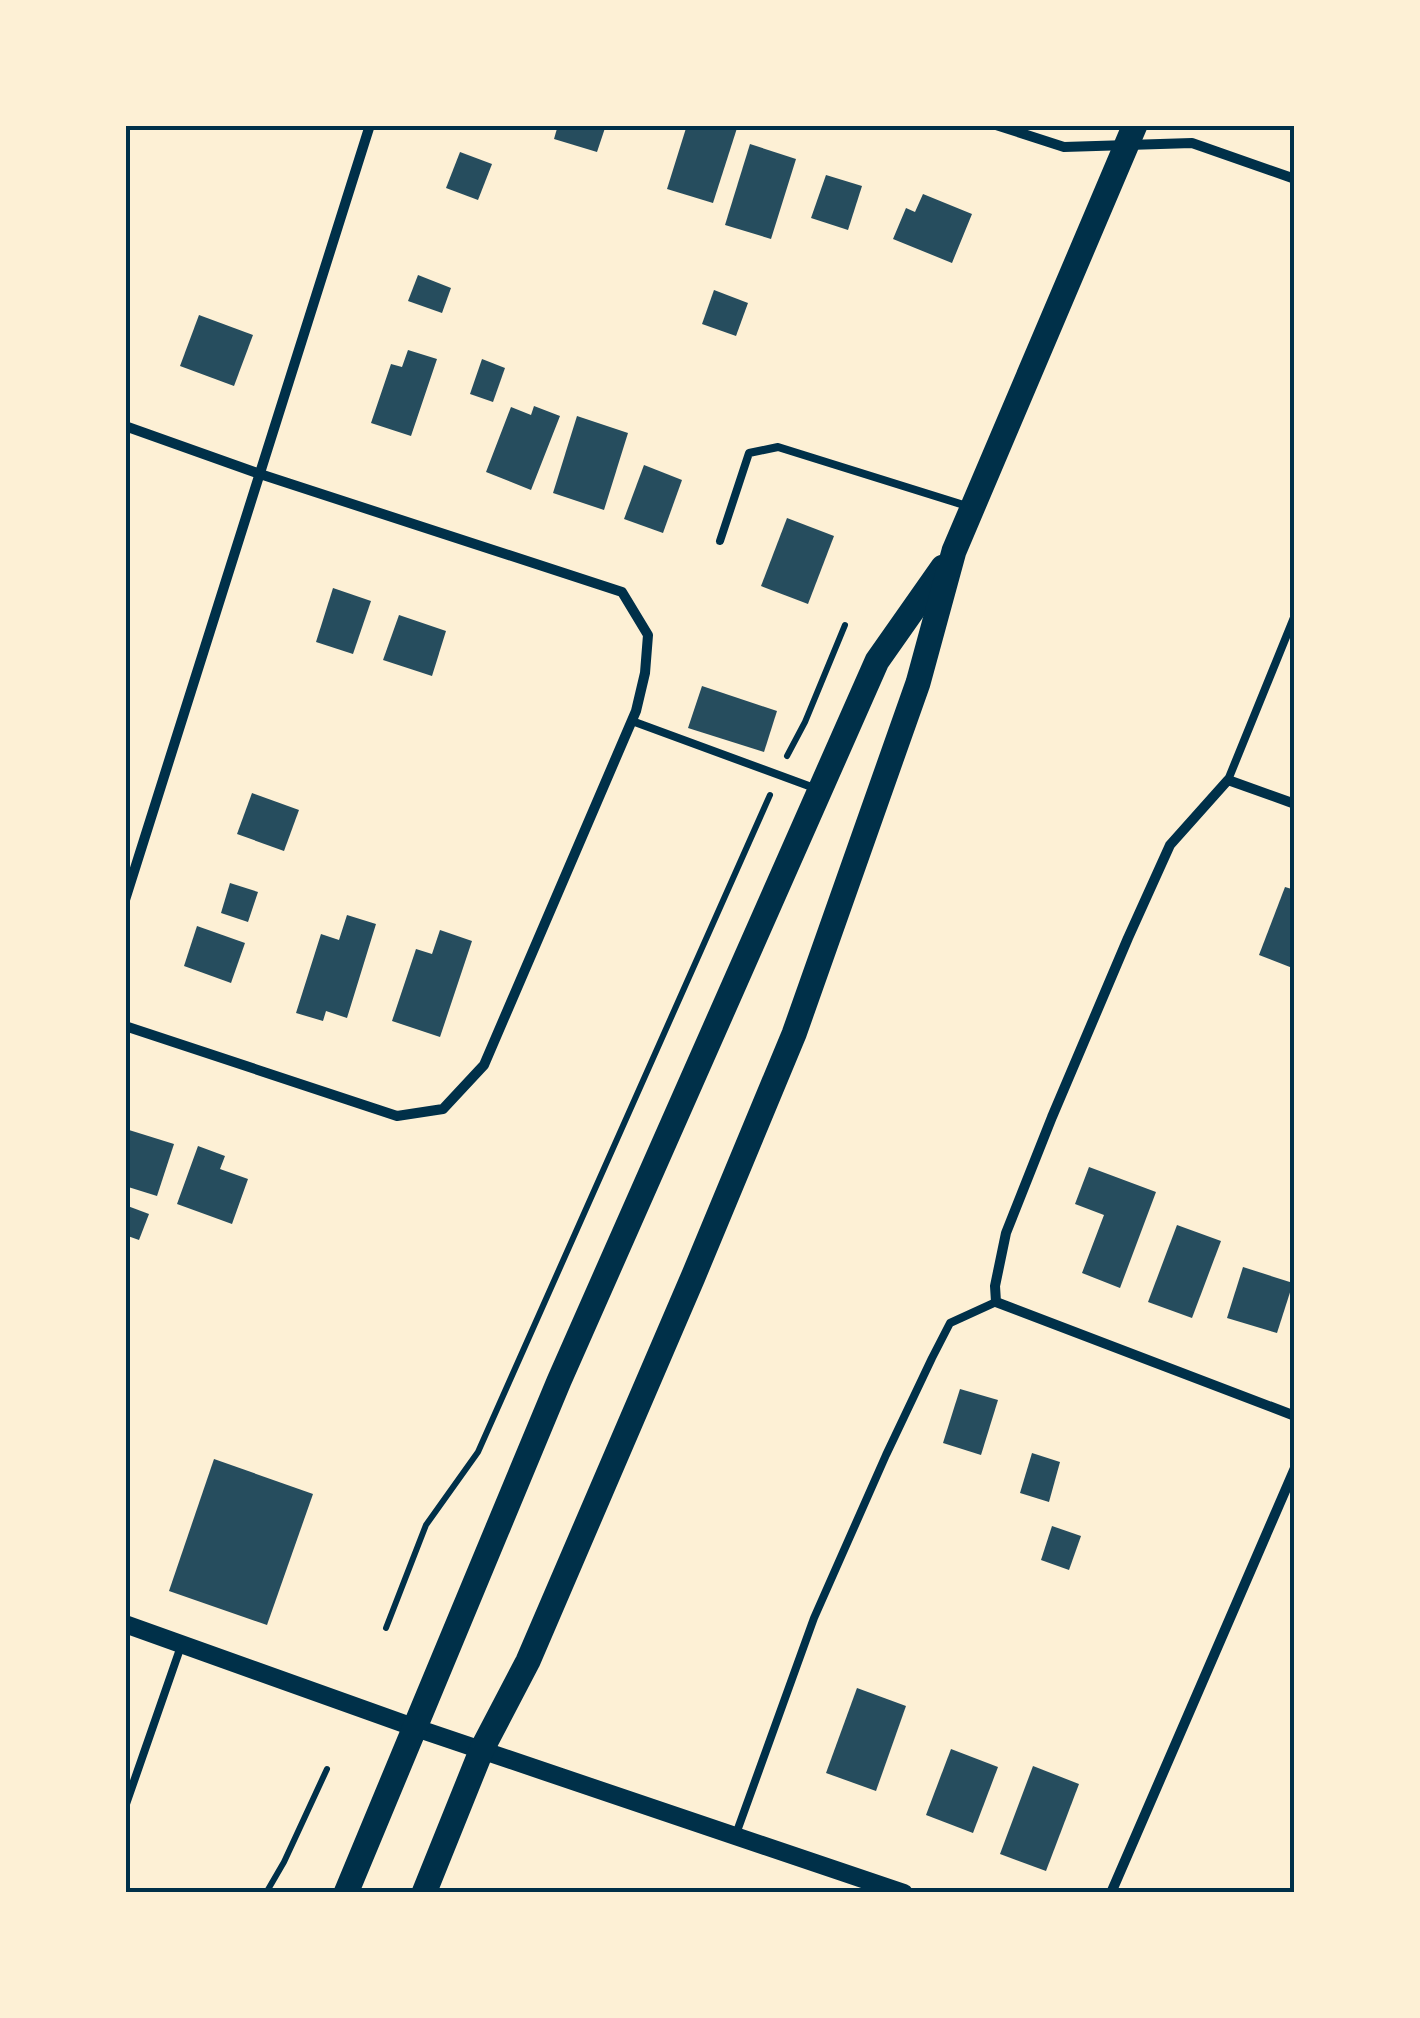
<svg xmlns="http://www.w3.org/2000/svg" width="1420" height="2018" viewBox="0 0 1420 2018" font-family="Roboto,sans-serif">
  <rect width="100%" height="100%" fill="#fdf0d5"/>
  <g fill="#264d5e">
    <path d="M558,125H606L597,152L554,139Z"/>
    <path d="M687,125H738L713,203L667,189Z"/>
    <path d="M750,144L796,159L771,239L725,225Z"/>
    <path d="M460,152L492,164L478,200L446,188Z"/>
    <path d="M826,175L862,186L848,230L811,218Z"/>
    <path d="M923,194L972,214L952,263L893,239L906,208L915,212Z"/>
    <path d="M418,275L451,288L442,313L408,301Z"/>
    <path d="M714,290L748,303L736,336L702,324Z"/>
    <path d="M199,315L253,335L234,386L180,366Z"/>
    <path d="M408,350L437,359L411,436L371,423L391,364L402,367Z"/>
    <path d="M482,359L505,368L493,402L470,394Z"/>
    <path d="M534,406L560,416L531,490L486,472L511,407L531,415Z"/>
    <path d="M577,416L628,433L604,510L553,493Z"/>
    <path d="M644,465L682,480L663,533L624,519Z"/>
    <path d="M787,518L834,536L808,604L761,586Z"/>
    <path d="M333,588L371,601L353,654L316,642Z"/>
    <path d="M399,615L446,631L432,676L383,660Z"/>
    <path d="M702,686L777,711L764,752L688,728Z"/>
    <path d="M252,793L299,810L284,851L237,834Z"/>
    <path d="M230,883L258,892L248,922L221,913Z"/>
    <path d="M1285,887L1295,890V969L1259,955Z"/>
    <path d="M347,915L376,924L347,1018L326,1011L323,1021L296,1013L321,934L339,940Z"/>
    <path d="M197,926L245,943L231,983L184,966Z"/>
    <path d="M440,930L472,941L440,1037L392,1021L416,949L432,954Z"/>
    <path d="M129,1130L174,1144L157,1196L125,1186V1142Z"/>
    <path d="M198,1146L225,1156L220,1169L248,1179L232,1224L177,1204Z"/>
    <path d="M1089,1167L1156,1192L1120,1288L1082,1273L1104,1215L1075,1204Z"/>
    <path d="M125,1205L149,1214L139,1240L125,1235Z"/>
    <path d="M1177,1225L1221,1241L1192,1318L1148,1302Z"/>
    <path d="M1243,1267L1293,1283L1277,1333L1227,1318Z"/>
    <path d="M960,1389L998,1400L981,1455L943,1443Z"/>
    <path d="M1032,1453L1060,1462L1049,1502L1020,1493Z"/>
    <path d="M214,1459L313,1494L267,1625L169,1591Z"/>
    <path d="M1052,1526L1081,1536L1069,1570L1041,1560Z"/>
    <path d="M857,1688L906,1706L876,1791L826,1773Z"/>
    <path d="M951,1749L998,1767L973,1833L926,1815Z"/>
    <path d="M1033,1766L1079,1784L1046,1871L1000,1854Z"/>
  </g>
  <g fill="none" stroke-linecap="round" stroke-linejoin="round">
    <g stroke="#003049" stroke-width="6">
      <path d="M787,756L805,722L845,625"/>
      <path d="M386,1628L426,1525L478,1452L770,795"/>
      <path d="M266,1893L284,1862L327,1769"/>
    </g>
    <g stroke="#003049" stroke-width="8">
      <path d="M720,541L749,453L778,447L967,506"/>
      <path d="M632,721L817,789"/>
      <path d="M1228,780L1295,615"/>
      <path d="M125,1807L181,1646"/>
      <path d="M736,1834L814,1618L886,1455L932,1358L950,1323L996,1302"/>
    </g>
    <g stroke="#003049" stroke-width="10">
      <path d="M996,125L1064,147L1192,143L1295,179"/>
      <path d="M125,426L260,474L622,592L648,635L645,673L636,711L484,1065L443,1109L397,1116L125,1026"/>
      <path d="M1295,804L1228,780L1170,845L1128,938L1052,1117L1006,1233L995,1286L996,1302L1295,1416"/>
      <path d="M125,900L370,125"/>
      <path d="M1111,1893L1295,1468"/>
    </g>
    <path stroke="#003049" stroke-width="18" d="M125,1624L416,1728L904,1893"/>
    <g stroke="#003049" stroke-width="25">
      <path d="M346,1893L559,1381L877,661L943,567"/>
      <path d="M424,1893L482,1749L528,1661L693,1277L794,1034L918,683L954,551L1135,125"/>
    </g>
  </g>
  <rect width="1420" height="2018" fill="none" stroke="#fdf0d5" stroke-width="255"/>
  <rect x="128" y="128" width="1164" height="1762" fill="none" stroke="#003049" stroke-width="4"/>
</svg>
